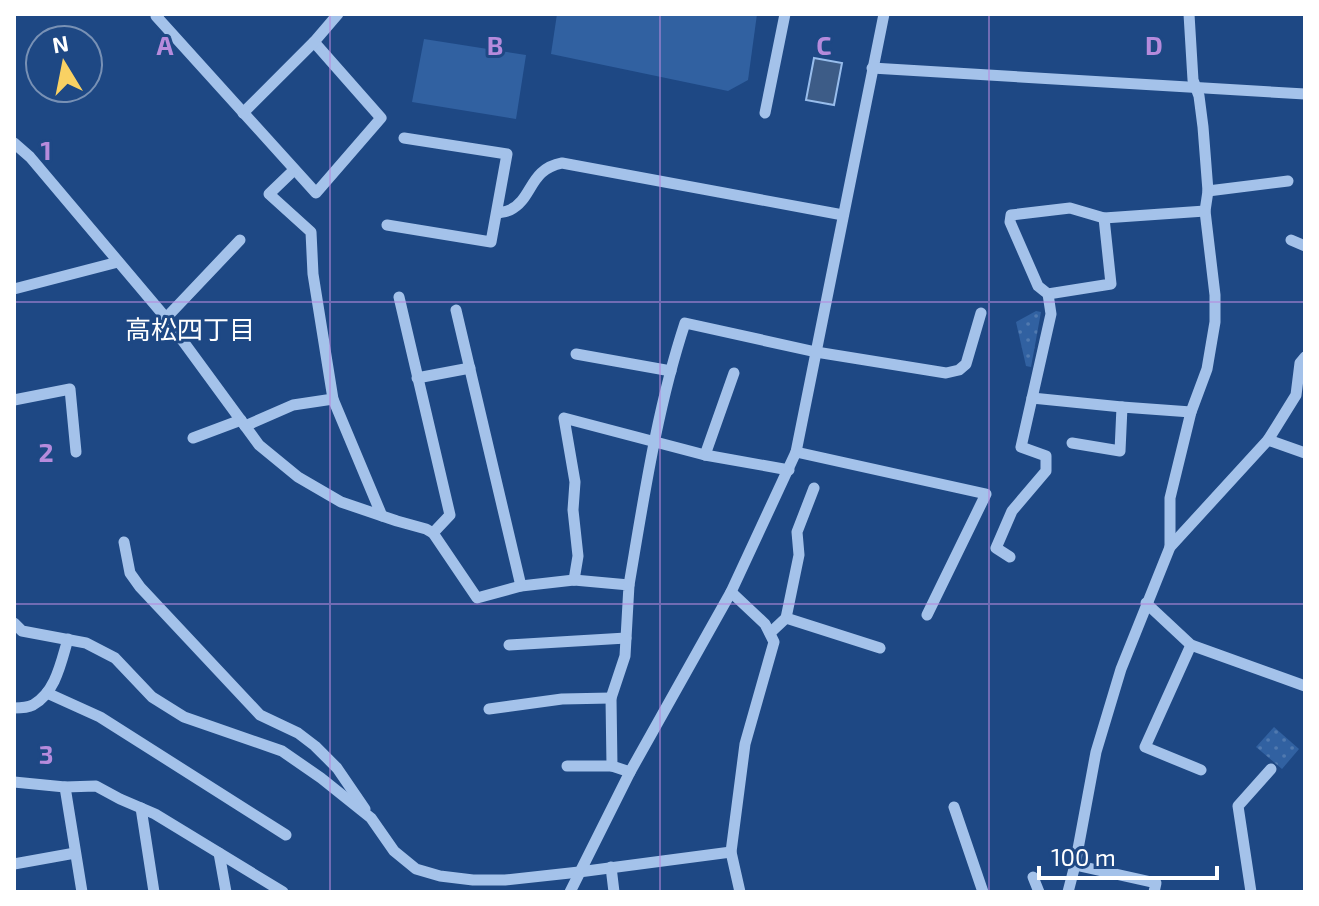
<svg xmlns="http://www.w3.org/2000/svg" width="1319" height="906" viewBox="0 0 1319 906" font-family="'Exo 2','Noto Sans JP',sans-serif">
  <defs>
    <pattern id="green-dots" width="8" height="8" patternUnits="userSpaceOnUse" patternTransform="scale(2)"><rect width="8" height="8" fill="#3161a1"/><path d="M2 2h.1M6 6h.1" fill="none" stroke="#5079af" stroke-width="1.8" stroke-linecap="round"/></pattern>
  </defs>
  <rect width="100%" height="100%" fill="#1e4884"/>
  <g fill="url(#green-dots)">
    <path d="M1036,311L1041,312L1031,367L1026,366L1016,322Z"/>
    <path d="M1274,727L1299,749L1282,769L1256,747Z"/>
  </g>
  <g fill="#3161a1">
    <path d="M557,14H757L748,80L728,91L551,54Z"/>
    <path d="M424,39L526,55L516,119L412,102Z"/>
  </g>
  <path fill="#3d5c87" stroke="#98bdec" stroke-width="2" d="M814,58L842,63L834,105L806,100Z"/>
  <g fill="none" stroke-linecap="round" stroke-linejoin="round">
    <g stroke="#a4c2ea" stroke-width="11">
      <path d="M159,14L156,16L316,193L381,118L314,42L338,14"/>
      <path d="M872,68L1305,94"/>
      <path d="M243,113L314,42"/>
      <path d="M765,113L785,14"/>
      <path d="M14,143L30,157L166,318L259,445L298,477L341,502L397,521L426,529L433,533L477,598L521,586L574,580L629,585L625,656L611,698L612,766L630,772"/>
      <path d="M294,170L269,194L311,232L313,274L333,399L382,516"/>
      <path d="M1208,191L1288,181"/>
      <path d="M497,213C501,212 506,212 510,210C533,199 529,169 562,163L843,215"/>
      <path d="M387,225L491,242L507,154L404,138"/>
      <path d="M1291,240L1305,246"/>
      <path d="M14,289L118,262"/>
      <path d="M1048,294L1111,284L1104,218"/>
      <path d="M399,297L450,515L433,533"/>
      <path d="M456,310L521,586"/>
      <path d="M166,318L240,240"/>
      <path d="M576,354L671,371"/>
      <path d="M417,378L470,368"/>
      <path d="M1032,398L1122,407"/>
      <path d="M14,400L70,389L76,452"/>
      <path d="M245,426L293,405L333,399"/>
      <path d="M193,438L241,420"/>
      <path d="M1268,440L1305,453"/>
      <path d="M1072,443L1120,451L1122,407L1191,412"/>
      <path d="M796,452L986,494L927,615"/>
      <path d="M705,455L734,373"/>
      <path d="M124,542L130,573L140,587L260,715L298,733L315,746L337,768L365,809"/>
      <path d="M1170,547V498L1191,412L1207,369L1215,322V295L1205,211L1208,191L1203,127L1199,96L1193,80L1189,14"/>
      <path d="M1010,557L996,548L1012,511L1046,471V456L1021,447L1051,314L1048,294L1038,286L1010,222L1011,215L1070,208L1104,218L1205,211"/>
      <path d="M574,580L578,556L573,510L575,482L564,418L705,455L789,470"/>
      <path d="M629,585C644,497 657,408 685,323L816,352L946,373L959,370L966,364L981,313"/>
      <path d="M731,592L765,624L774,642L745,744L731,852L740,892"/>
      <path d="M1146,603L1191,645L1305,686"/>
      <path d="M786,618L880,648"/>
      <path d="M14,623L22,631L86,643L115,658L152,697L184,717L282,751L321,778L371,818L394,851L416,869L440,876L473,880H505L579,872L731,852"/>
      <path d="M770,633L786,618L799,555L797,532L814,488"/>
      <path d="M509,645L626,638"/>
      <path d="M1191,645L1145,747L1201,770"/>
      <path d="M47,693L100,717L286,835"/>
      <path d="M14,708C20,708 27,708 33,705C56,692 61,662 68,639"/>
      <path d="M489,709L562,699L611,698"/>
      <path d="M567,766H612"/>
      <path d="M14,782L65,787L96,786L120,799L155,814L283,892"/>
      <path d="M65,787L82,892"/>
      <path d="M954,807L983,892"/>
      <path d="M141,808L154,892"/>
      <path d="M219,853L226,892"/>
      <path d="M14,864L75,853"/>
      <path d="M1075,865L1156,883L1154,892"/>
      <path d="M611,867L614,892"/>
      <path d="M1033,877L1039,892"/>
      <path d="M570,892L630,772L731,592L796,452L884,14"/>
      <path d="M1068,892L1075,865L1096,752L1121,669L1170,547L1268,440L1296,395L1300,363L1305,357"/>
      <path d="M1251,892L1238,806L1271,769"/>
    </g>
  </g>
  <path fill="none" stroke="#b68bdc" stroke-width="2" stroke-opacity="0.55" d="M330,14V892M660,14V892M989,14V892M14,302H1305M14,604H1305"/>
  <g text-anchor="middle" stroke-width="6" stroke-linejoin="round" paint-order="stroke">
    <g font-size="26" fill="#fff" stroke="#1e4884">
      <text x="190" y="339">高松四丁目</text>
    </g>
  </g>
  <g font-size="26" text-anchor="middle" font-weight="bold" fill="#b68bdc" stroke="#1e4884" stroke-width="6" stroke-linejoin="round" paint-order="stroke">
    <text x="165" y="55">A</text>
    <text x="495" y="55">B</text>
    <text x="824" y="55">C</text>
    <text x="1154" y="55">D</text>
    <text x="46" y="160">1</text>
    <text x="46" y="462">2</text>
    <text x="46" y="764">3</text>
  </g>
  <rect width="1319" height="906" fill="none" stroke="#ffffff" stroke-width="32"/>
  <g transform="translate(64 64) rotate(350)"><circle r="38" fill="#1e4884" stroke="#7891b5" stroke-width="2"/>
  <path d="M0-6L14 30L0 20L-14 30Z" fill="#f9d163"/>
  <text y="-12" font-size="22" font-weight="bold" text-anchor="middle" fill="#ffffff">N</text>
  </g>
  <path d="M1039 866v12h178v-12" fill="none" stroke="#ffffff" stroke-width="4"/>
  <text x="1051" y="866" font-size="24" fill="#ffffff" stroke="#1e4884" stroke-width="6" paint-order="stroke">100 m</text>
</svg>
